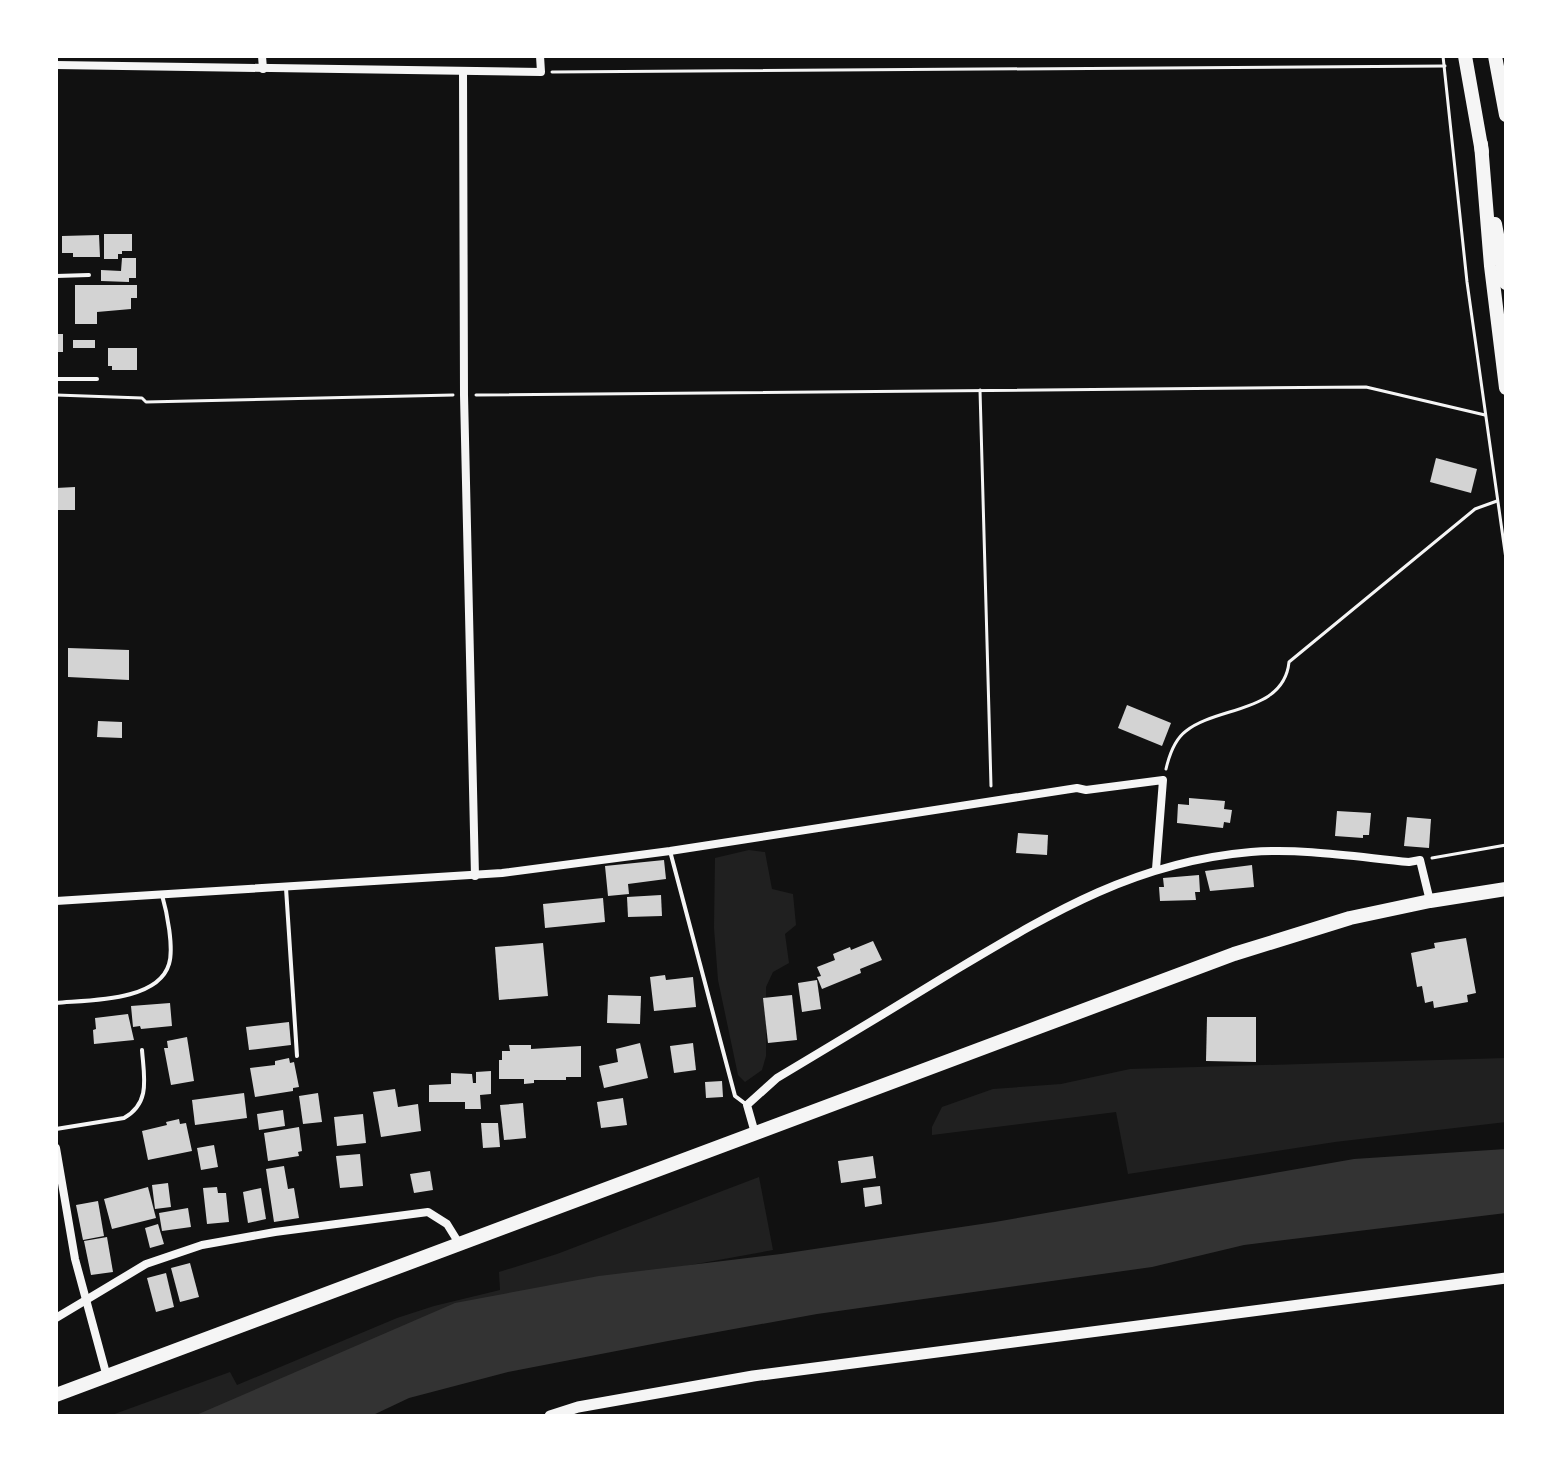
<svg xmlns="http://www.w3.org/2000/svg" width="1562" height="1472" viewBox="0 0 1562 1472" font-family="'Golos Text',sans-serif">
  <rect width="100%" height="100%" fill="#111"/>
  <g fill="#202020">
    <path d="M749,850L765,852L772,889L793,894L796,925L785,934L789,963L773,972L766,987V1056L762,1070L745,1082L738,1075L718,980L714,928L715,858Z"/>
    <path d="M1506,1058V1122L1335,1142L1128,1174L1116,1112L932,1135V1127L942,1107L993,1089L1061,1084L1130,1069Z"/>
    <path d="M759,1177L773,1250L619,1278L210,1416H109L230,1372L237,1385L397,1318L434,1306L500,1290L499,1272L557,1254Z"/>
  </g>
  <path fill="#333" d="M1506,1149V1213L1244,1245L1152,1267L817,1314L668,1341L508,1372L409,1398L371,1416H194L455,1303L599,1276L781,1254L995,1222L1354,1159Z"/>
  <g fill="#d3d3d3">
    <path d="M104,234H132V251H122V254H118V259H104Z"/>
    <path d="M99,235L100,257H73V253H62V236Z"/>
    <path d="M122,258H136V278H129V282L101,281V270L121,271Z"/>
    <path d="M75,285H137V298H131V309L97,312V324H75Z"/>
    <rect x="56" y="334" width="7" height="18"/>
    <rect x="73" y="340" width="22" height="8"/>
    <path d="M108,348H137V370H112V366H108Z"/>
    <path d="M1436,458L1477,469L1471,493L1430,482Z"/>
    <path d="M75,487V510H56V488Z"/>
    <path d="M68,648L129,650V680L68,677Z"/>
    <path d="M1127,705L1171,723L1162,746L1118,728Z"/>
    <path d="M98,721L122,722V738L97,737Z"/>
    <path d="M1189,798L1225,801L1224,809L1232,810L1230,823L1224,822L1223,828L1177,823L1178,804L1189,805Z"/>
    <path d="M1337,811L1371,813L1369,835H1363V838L1335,836Z"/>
    <path d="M1407,817L1431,819L1429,848L1404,846Z"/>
    <path d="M1018,833L1048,835L1047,855L1016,853Z"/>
    <path d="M664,860L666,879L628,884L629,894L608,896L605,866Z"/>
    <path d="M1252,865L1254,887L1210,891L1205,871Z"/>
    <path d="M1199,875L1200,892H1195L1196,900L1160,901L1159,887H1164L1163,878Z"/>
    <path d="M661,895L662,916L628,917L627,897Z"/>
    <path d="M603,898L605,922L545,928L543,904Z"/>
    <path d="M1466,938L1476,993L1467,995L1468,1002L1434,1008L1433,1001L1425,1003L1422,986L1417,987L1411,953L1435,948L1434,943Z"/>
    <path d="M873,941L882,960L860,969L861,973L822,989L817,977L821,976L817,967L835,960L833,954L850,947L851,950Z"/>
    <path d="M543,943L548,996L499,1000L495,947Z"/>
    <path d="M665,975L666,980L693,977L696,1007L654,1011L650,977Z"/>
    <path d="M817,980L821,1009L802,1012L798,983Z"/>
    <path d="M608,995L641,996L640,1024L607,1023Z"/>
    <path d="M792,995L797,1040L768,1043L763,998Z"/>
    <path d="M170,1003L172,1026L141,1029L140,1026L133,1027L131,1006Z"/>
    <path d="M128,1014L134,1040L94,1044L93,1030L96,1029L95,1018Z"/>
    <path d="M1207,1017H1256V1062L1206,1061Z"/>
    <path d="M289,1022L291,1045L249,1050L246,1027Z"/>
    <path d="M187,1037L194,1081L171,1085L164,1048H168L167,1041Z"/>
    <path d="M640,1043L648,1078L604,1088L599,1066L618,1062L616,1049Z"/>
    <path d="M693,1043L696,1070L674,1073L670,1046Z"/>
    <path d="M509,1045H531V1049L581,1046V1077H566V1080H534V1083L524,1084V1079H499V1060H502V1051H510Z"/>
    <path d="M289,1058L290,1063L294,1062L299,1087L293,1088V1091L255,1097L250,1068L275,1065V1061Z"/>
    <path d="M491,1071V1094L480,1095L481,1109H465V1102H429V1085L451,1084V1073L472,1074L473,1083H476V1072Z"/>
    <path d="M722,1081L723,1097L706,1098L705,1082Z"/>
    <path d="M395,1089L398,1107L418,1104L421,1131L381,1137L373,1092Z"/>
    <path d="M244,1093L247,1118L195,1125L192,1100Z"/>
    <path d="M318,1093L322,1122L303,1124L299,1096Z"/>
    <path d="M623,1098L627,1125L601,1128L597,1102Z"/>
    <path d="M523,1103L526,1138L504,1140L500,1105Z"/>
    <path d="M283,1110L285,1126L259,1130L257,1114Z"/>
    <path d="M363,1114L366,1143L337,1146L334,1117Z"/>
    <path d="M179,1119L180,1124L186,1123L192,1151L148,1160L142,1131L167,1125L166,1122Z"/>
    <path d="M481,1123H498L500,1147L483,1148Z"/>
    <path d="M299,1127L302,1151L298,1152L299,1156L268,1161L264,1133Z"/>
    <path d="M214,1145L218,1167L201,1170L197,1148Z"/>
    <path d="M360,1154L363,1186L340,1188L336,1156Z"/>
    <path d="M873,1156L876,1178L841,1183L838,1161Z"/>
    <path d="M284,1166L288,1189L294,1188L299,1218L274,1222L266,1169Z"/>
    <path d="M430,1171L433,1190L414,1193L410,1174Z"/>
    <path d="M168,1183L171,1207L155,1209L152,1185Z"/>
    <path d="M880,1186L882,1204L865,1207L863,1188Z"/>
    <path d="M148,1187L156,1218L112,1229L104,1199Z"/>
    <path d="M217,1187L218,1193H226L229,1222L207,1224L203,1188Z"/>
    <path d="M261,1188L266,1219L248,1223L243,1192Z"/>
    <path d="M98,1201L104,1236L83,1240L76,1205Z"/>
    <path d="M188,1208L191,1227L162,1231L159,1213Z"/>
    <path d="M158,1224L164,1244L150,1248L145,1228Z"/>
    <path d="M107,1237L113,1272L91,1275L84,1241Z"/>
    <path d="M190,1263L199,1297L180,1302L171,1268Z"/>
    <path d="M166,1273L174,1307L156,1312L147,1278Z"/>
  </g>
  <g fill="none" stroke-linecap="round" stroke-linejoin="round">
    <g stroke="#f5f5f5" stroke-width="3">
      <path d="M1443,56L1467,282L1506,559"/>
      <path d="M552,72L1445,66"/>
      <path d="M980,390L991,786"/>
      <path d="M56,395L142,398L146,402L453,395"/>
      <path d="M476,395L1366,387L1485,415"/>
      <path d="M1166,769C1169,756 1174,740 1186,731C1217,706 1284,713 1289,662L1475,509L1497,501"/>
      <path d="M1432,858L1506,845"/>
    </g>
    <g stroke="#f5f5f5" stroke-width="4">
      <path d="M56,276L89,275"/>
      <path d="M56,379H97"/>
      <path d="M670,851L735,1096L747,1105"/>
      <path d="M286,888L297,1056"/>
      <path d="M56,1003C87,1000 158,1002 169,964C174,948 167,912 162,895"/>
      <path d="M56,1129L124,1118C151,1103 144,1077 142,1050"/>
    </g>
    <g stroke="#f5f5f5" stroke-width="8">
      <path d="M262,56L263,69"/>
      <path d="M56,65L541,72L540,56"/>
      <path d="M463,72L464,395L475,876"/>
      <path d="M56,901L502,873L670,851L1077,788L1086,790L1163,780L1156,869"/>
      <path d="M755,1133L747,1105L777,1078C834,1044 892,1009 949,974C1048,915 1133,862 1251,852C1303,848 1357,857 1409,862L1420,860L1430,901"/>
      <path d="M56,1148L75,1259L107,1377"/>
      <path d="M56,1318L146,1264L202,1245L275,1232L428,1212L447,1224L460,1245"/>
    </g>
    <path stroke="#f5f5f5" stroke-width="11" d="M550,1416L578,1407L753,1376L1506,1278"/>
    <g stroke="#f5f5f5" stroke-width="14">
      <path d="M1465,56L1482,152"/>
      <path d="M1495,56L1506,115"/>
      <path d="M1481,144L1491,266L1506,388"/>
      <path d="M1495,224L1506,283"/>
      <path d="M56,1395L1234,954L1350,918L1430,901L1506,889"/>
    </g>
  </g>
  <rect width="1562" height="1472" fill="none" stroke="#ffffff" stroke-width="116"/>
</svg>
